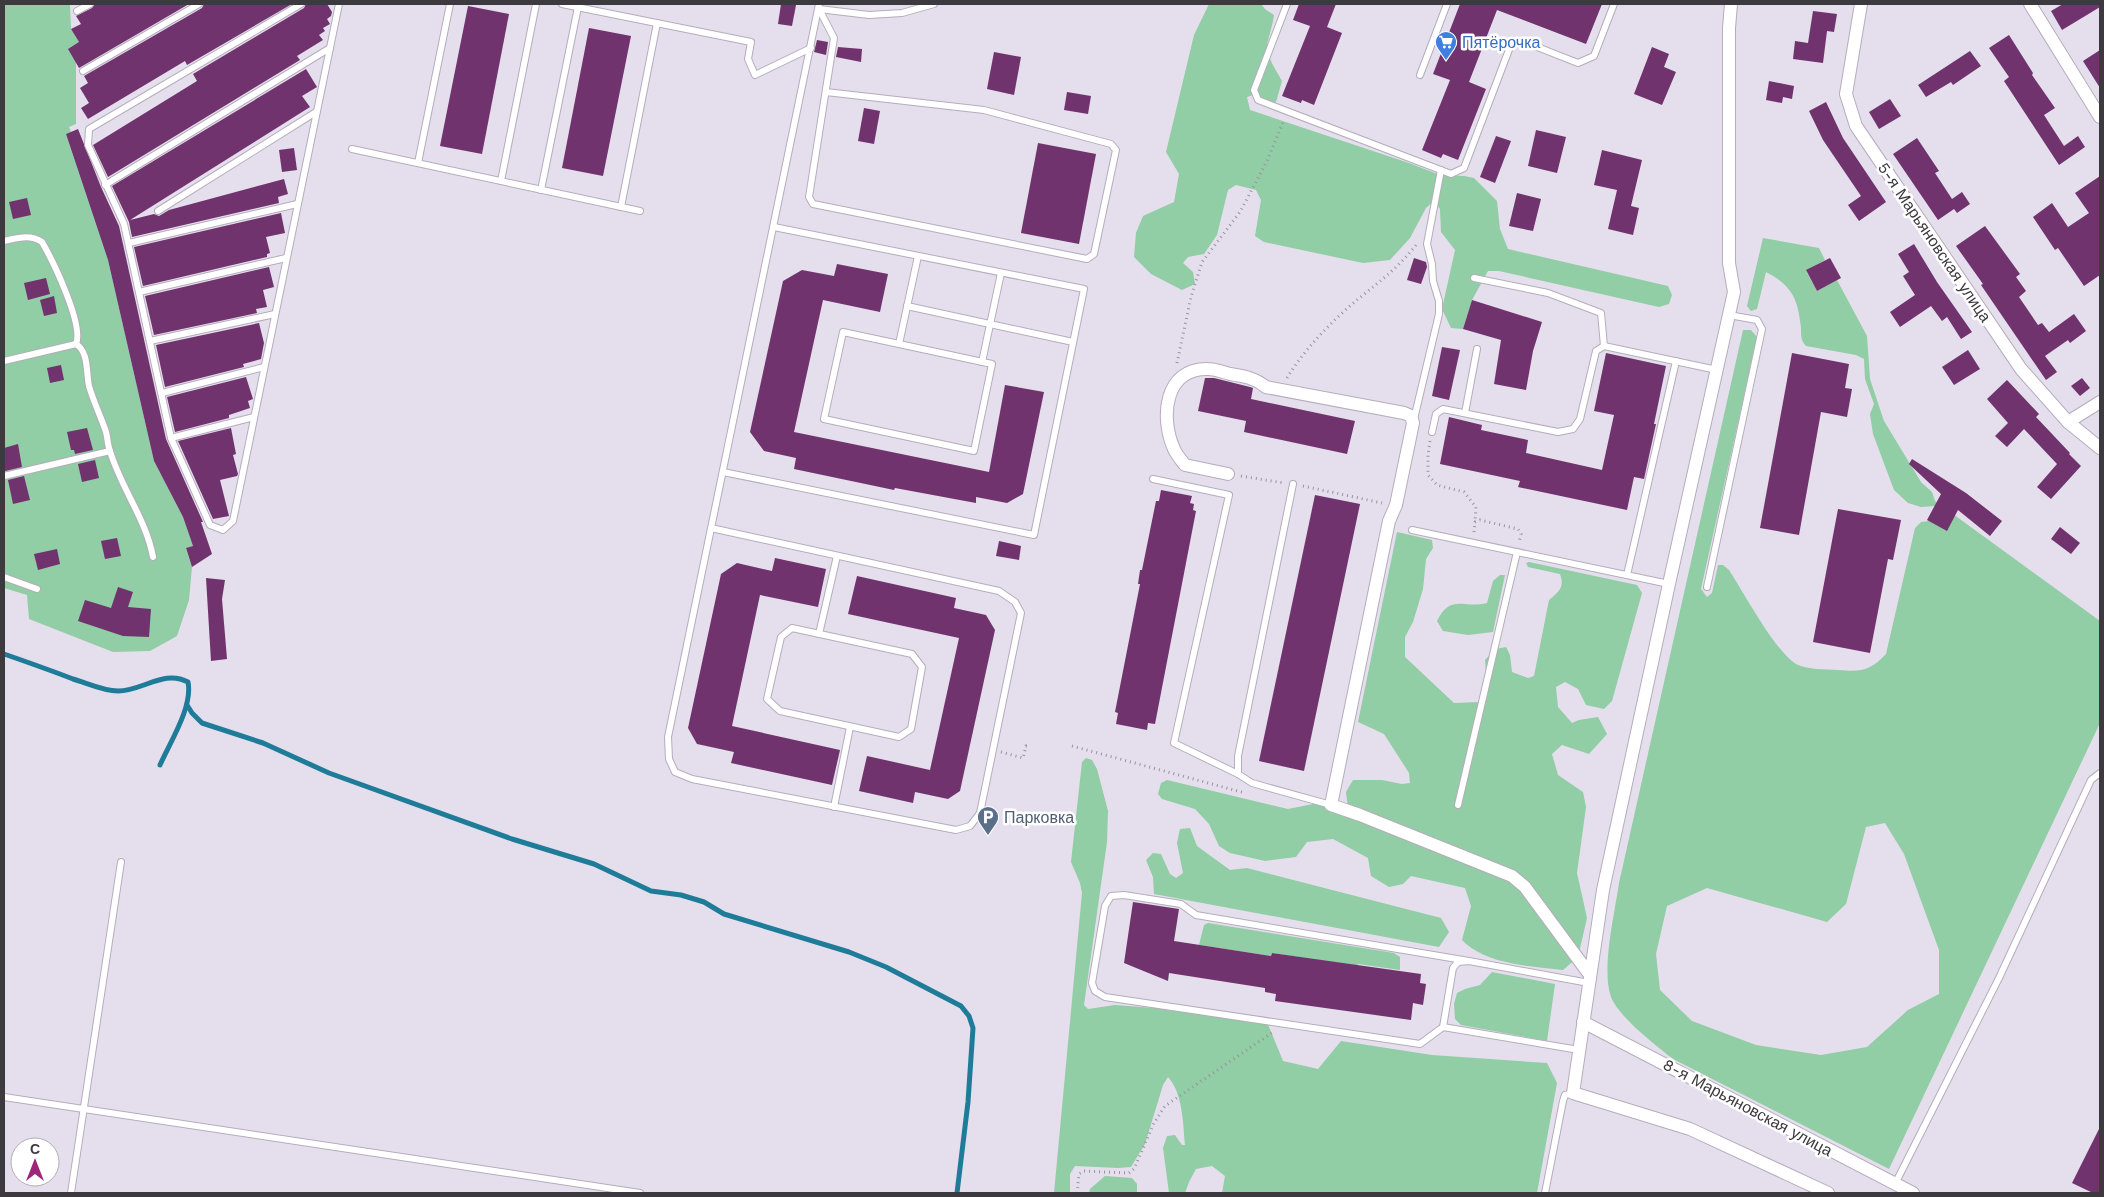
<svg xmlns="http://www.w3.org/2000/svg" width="2104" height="1197" viewBox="0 0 2104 1197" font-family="'Work Sans',sans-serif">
  <rect width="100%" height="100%" fill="#e5deed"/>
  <g fill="#91cda5" fill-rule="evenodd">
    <path d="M4,4L70,5L71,29L79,42L76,62V124L69,127L71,132L66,134L108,260L154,461L183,517L193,546L186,549L192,567L189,600L177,636L150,651L113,652L29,619L27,595L4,588Z"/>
    <path d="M1209,4H1261L1265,9L1274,15C1273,25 1267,41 1267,47C1268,59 1276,70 1282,81L1276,102L1267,103L1256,94L1247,97L1250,110L1409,163L1440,175L1464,176L1474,178L1497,201L1500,229L1508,249L1668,286L1672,295L1669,304L1659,307L1499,271H1488L1472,300L1463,329L1451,328L1442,309L1455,250L1441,232L1440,209L1434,201L1426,208L1410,238L1390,260L1363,263L1264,242L1255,236L1261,200L1256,190L1236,185L1228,190L1217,235L1204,254L1188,257L1183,263L1193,272L1195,284L1182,290L1151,274L1134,257L1136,233L1143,216L1174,202L1179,174L1166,152L1194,35Z"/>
    <path d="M1763,238L1819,248L1825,260L1806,271L1817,291L1837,280L1867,336L1870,379L1884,421L1921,482L1932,492L1935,501L2100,621V723L1889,1169L1673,1059C1655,1045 1619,1017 1611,997C1601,969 1615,912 1619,883L1743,330H1751L1757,337L1701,589L1707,597L1712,593L1718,565H1723L1729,570C1744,593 1775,651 1796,664C1807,670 1826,669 1838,670C1861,672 1870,671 1886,654L1915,528L1921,522L1929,521L1935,506L1921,507L1908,503L1894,490L1873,434L1870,414L1874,404L1865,379L1864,359L1856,355L1806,346C1801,341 1801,336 1801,328C1798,300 1793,286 1766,272L1757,309L1751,311L1747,306ZM1885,823L1904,854L1939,950V994L1908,1010L1867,1047L1821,1055L1756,1045L1692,1021L1660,990L1656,954L1667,906L1707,888L1827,922L1846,904L1866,827Z"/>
    <path d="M1397,532L1432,540L1433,548L1426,559L1423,589L1413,622L1405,637V657L1454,703L1480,702L1487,683L1485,660L1495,649L1506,647L1510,655L1512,672L1528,678L1534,676L1549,600C1559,592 1565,587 1560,574L1528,567L1526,563L1529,562L1637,585L1642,593L1612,701L1604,709L1586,705L1578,689L1565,682L1556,687L1558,707L1572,723L1579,720L1598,717L1607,734L1589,754L1562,745L1552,754L1558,775L1583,792L1586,807L1577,873L1587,918L1578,957L1563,970C1530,966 1487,965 1462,940L1471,906L1465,888L1411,876L1403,884L1389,887L1371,876L1368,858L1333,839L1307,842L1296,857L1265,861L1230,853L1219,846L1209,824L1195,809L1162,799L1158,794L1161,783L1167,780L1288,809L1318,803L1348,808L1346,792L1353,780H1382L1402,784L1410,783L1409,773L1384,734L1358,722Z"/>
    <path d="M1500,575H1505L1493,632L1468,635L1443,631L1437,621C1451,593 1463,609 1487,603L1493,581Z"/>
    <path d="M1086,758L1092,760L1097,769L1108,811L1107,842L1084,1005L1088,1009L1115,1005L1168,1009L1267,1022L1283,1061L1318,1069L1341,1041L1432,1055L1547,1063L1557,1083L1537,1193H1222L1225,1176L1212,1166L1196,1169L1189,1182L1185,1193H1169L1163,1148L1167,1136L1175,1135L1182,1145H1185C1183,1124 1183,1093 1168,1077L1163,1085L1145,1144L1131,1167L1118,1168L1075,1166L1070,1174V1193H1054L1082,893L1080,883L1071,862L1082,762Z"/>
    <path d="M1190,828L1197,846L1230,870L1247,868L1441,918L1449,932L1439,947L1154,894L1153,877L1146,860L1153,853L1161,854L1170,874L1176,878L1183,873L1177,843L1180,829Z"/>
    <path d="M1208,923L1394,953L1400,957V970L1358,964L1357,966L1272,953L1271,956L1199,945L1204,925Z"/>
    <path d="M1492,972L1555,984L1547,1041L1461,1025L1455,1019L1454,1004L1457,993L1465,989L1480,985Z"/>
    <path d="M1105,1176L1132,1178L1137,1184V1193H1089L1090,1189Z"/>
  </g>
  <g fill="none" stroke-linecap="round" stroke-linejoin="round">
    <g stroke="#1f7c99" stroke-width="5">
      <path d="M4,654C27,662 50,670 73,679C87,683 103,691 118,691C143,691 164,669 188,682C193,707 170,742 160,765"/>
      <path d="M187,705L192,713L202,723L263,743L329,773L512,839L594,864L651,891L681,895L704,902L724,914L849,952L886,967L961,1006L969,1016L973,1028L968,1102L957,1193"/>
    </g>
  </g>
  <g fill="#70336d">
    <path d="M95,4H189L79,68L68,49L79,42L71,29L81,24L76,16L92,8Z"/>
    <path d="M204,4H292L187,65L185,61L88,119L81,108L89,103L80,88L88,83L84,76L202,8Z"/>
    <path d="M306,4H327L332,12L331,16L327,19L330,24L323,28L325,31L319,35L323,40L297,56L300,60L108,177L93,145L197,81L193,74L304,8Z"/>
    <path d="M781,4L796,5L792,26L778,24Z"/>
    <path d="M1299,4H1336L1327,27L1342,33L1314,105L1302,100L1301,103L1282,96L1310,26L1293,20Z"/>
    <path d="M1460,4H1602L1586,44L1497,10L1469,82L1486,89L1458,160L1443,154L1441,158L1422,150L1450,80L1433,74Z"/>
    <path d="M2063,4H2100V7L2062,30L2051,11Z"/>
    <path d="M468,6L509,14L482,154L440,146Z"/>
    <path d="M1813,11L1837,14L1834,32L1827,31L1823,63L1793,59L1795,41L1808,43Z"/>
    <path d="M589,28L631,36L603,176L562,168Z"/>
    <path d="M2009,35L2033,73L2032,75L2055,108L2044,115L2064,146L2078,136L2085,147L2059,165L2004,81L2009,77L1989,48Z"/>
    <path d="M817,40L828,42L826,55L814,52Z"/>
    <path d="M838,47L862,49L861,62L836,57Z"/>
    <path d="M1652,47L1669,54L1664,67L1676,72L1662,105L1634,94Z"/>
    <path d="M2100,50V88L2083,61Z"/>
    <path d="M1970,51L1981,66L1953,85L1951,82L1926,97L1918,85Z"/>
    <path d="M994,52L1021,57L1014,95L987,89Z"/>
    <path d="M306,69L317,87L302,96L310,107L130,220L154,214L159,216L169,210L284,179L288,194L278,197L279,203L132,237L129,222L112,186Z"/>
    <path d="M1769,81L1794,86L1792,99L1783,97L1782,103L1766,100Z"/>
    <path d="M1067,92L1091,96L1088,114L1064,110Z"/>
    <path d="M1890,99L1901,116L1879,129L1869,112Z"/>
    <path d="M1826,102L1843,138L1886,202L1859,221L1848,205L1861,196L1823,140L1809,111Z"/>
    <path d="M864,108L880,111L874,144L858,141Z"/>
    <path d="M78,129L101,187L119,226L166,439L203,522H201L212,554L192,567L186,548L193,546L183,517L154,461L108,260L66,134Z"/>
    <path d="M1536,130L1566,137L1557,173L1528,166Z"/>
    <path d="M1496,136L1511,141L1495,183L1480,177Z"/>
    <path d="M1917,138L1939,171L1935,173L1952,199L1962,192L1970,204L1957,213L1954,209L1938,220L1893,154Z"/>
    <path d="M1038,143L1096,154L1079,244L1021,233Z"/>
    <path d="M294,148L297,170L282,172L279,150Z"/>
    <path d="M1602,150L1642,160L1631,206L1639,208L1633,235L1608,229L1617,190L1594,185Z"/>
    <path d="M2100,176V275L2084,286L2058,248L2055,250L2033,217L2052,203L2068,227L2089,213L2075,193Z"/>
    <path d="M1517,193L1541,199L1533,231L1509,226Z"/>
    <path d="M27,198L31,215L13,219L9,202Z"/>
    <path d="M281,213L285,233L266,237L270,253L267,254V257L143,286L134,247Z"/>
    <path d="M1985,226L2020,274L2016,277L2026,291L2019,297L2038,325L2042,323L2049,332L2074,314L2086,331L2070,343L2068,340L2045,356L2057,372L2046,380L1981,285L1983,284L1956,246Z"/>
    <path d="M1914,244L1937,282L1972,332L1961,339L1947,317L1942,321L1931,306L1900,327L1890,312L1915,295L1903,276L1909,272L1898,254Z"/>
    <path d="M1414,258L1426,262L1427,267L1421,284L1407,280Z"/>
    <path d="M1830,258L1841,278L1817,291L1806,270Z"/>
    <path d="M837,264L888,274L880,312L823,300L794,432L989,472L1005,385L1044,392L1023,494L1007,503L976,497V503L895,488L894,490L794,469L796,458L764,451L750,432L783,281L802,270L834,276Z"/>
    <path d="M269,267L274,287L263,290L267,307L256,309L257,313L154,335L145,296Z"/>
    <path d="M46,278L50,294L28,300L24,283Z"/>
    <path d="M54,296L57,313L44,316L40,300Z"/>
    <path d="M1472,300L1542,322L1533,351L1526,390L1494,384L1501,340L1463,329Z"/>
    <path d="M259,323L264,343L261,359L243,364L244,367L165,387L156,345Z"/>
    <path d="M1442,347L1460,350L1449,400L1432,396Z"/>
    <path d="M1968,350L1980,369L1954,385L1942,367Z"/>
    <path d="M1606,353L1666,366L1654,424H1656L1644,479L1634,477L1627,510L1518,487L1520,481L1440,464L1449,417L1482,425L1481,430L1528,440L1526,453L1602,470L1614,415L1594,411Z"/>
    <path d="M1792,353L1849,364L1845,388L1852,389L1847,417L1821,412L1799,535L1760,528Z"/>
    <path d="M61,365L64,380L50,383L47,368Z"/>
    <path d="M246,377L253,399L248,401L250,408L229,415V418L175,432L167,397Z"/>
    <path d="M1205,378H1214L1250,387L1253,388L1251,399L1355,421L1347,454L1244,432L1246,421L1198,411Z"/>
    <path d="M2082,378L2090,388L2080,396L2071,386Z"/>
    <path d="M2007,380L2039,414L2036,417L2070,453L2069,454L2081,466L2051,499L2037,487L2057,464L2024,429L2007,447L1995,436L2008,423L1987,399Z"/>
    <path d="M87,428L93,450L75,454L74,450H71L67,432Z"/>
    <path d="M231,428L236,454L233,455L238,474L237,476L220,480L229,516L213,519L178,441Z"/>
    <path d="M18,444L22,467L5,471L4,448Z"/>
    <path d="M1912,459L1966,493L2002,521L1990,536L1958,510L1947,531L1927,520L1941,494L1909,464Z"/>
    <path d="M95,460L99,478L82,482L78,464Z"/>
    <path d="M24,476L30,500L13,504L8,480Z"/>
    <path d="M1161,490L1192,496L1190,503L1194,504L1193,510L1196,511L1155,724L1148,723L1147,730L1116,724L1118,713L1115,712L1140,584H1138L1140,570H1142L1156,501H1159Z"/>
    <path d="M1315,495L1360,504L1304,771L1259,761Z"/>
    <path d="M1838,509L1901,520L1893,560L1888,559L1870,653L1813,642Z"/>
    <path d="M2060,527L2080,543L2071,554L2051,539Z"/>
    <path d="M117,538L121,556L105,559L101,541Z"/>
    <path d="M999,541L1021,546L1019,560L996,556Z"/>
    <path d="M57,549L60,564L38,570L34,554Z"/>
    <path d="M775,558L826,569L818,607L760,595L732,726L840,750L832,785L731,763L734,752L697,744L688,728L721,574L737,563L772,571Z"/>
    <path d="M857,576L956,598L954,608L986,615L995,630L960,791L948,799L915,792L913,803L859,791L867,756L930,770L959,638L848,614Z"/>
    <path d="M206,578L225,580L222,599L227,659L211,661Z"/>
    <path d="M118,587L133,592L128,607L151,609L149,637L123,636L78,621L85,600L111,608Z"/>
    <path d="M1133,902L1179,909L1174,941L1271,956L1272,953L1421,974L1420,983L1426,984L1423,1005L1413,1003L1411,1020L1275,1001L1276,994L1265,992V988L1169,973L1168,981L1124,963Z"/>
    <path d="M2100,1127V1193H2093L2072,1183Z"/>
  </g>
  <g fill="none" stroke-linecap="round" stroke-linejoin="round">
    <g stroke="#b5adbb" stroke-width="8">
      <g id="service">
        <path d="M301,4L89,129L88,145L124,224L171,438L210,525L223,530L233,521L339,4"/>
        <path d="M562,4L751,42L748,59L755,75L811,48"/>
        <path d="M1287,4L1254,90L1258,100L1451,174L1464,168L1510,47L1522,41L1578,63L1594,56L1614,4"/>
        <path d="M77,11L90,4"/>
        <path d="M83,71L199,4"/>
        <path d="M1420,75L1447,4"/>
        <path d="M826,92L984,110L1111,144L1116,150L1094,254L1087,259L813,204L809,197L834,38L819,9L869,15L902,13L934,4"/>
        <path d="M352,149L640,211"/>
        <path d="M418,163L450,4"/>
        <path d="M501,181L536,4"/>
        <path d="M105,185L330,48"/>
        <path d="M541,190L578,7"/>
        <path d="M621,207L657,23"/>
        <path d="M158,211L316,112"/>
        <path d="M4,241C18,238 30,234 42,242C53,261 84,325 76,344"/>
        <path d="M129,243L297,204"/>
        <path d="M1474,278L1548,293L1601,313L1604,346"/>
        <path d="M139,292L286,258"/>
        <path d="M907,306L1073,342"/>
        <path d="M150,341L275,314"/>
        <path d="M76,344C89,352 86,373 89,386C93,400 100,415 105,429C108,436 107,444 110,451C121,488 146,519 153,557"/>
        <path d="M899,344L992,364L974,451L824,419L843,332L899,344L918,256"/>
        <path d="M4,361L76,344"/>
        <path d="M982,362L1001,273"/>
        <path d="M162,393L264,367"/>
        <path d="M1465,413L1477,349"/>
        <path d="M1414,419L1439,314V301L1433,281L1432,264L1427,244L1441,170"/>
        <path d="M1432,432L1436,414L1443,409L1558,432L1573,429L1580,419L1596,351L1604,346L1717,370"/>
        <path d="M171,438L254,417"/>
        <path d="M723,472L1034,535L1084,289L774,227"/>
        <path d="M4,476L110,451"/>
        <path d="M1153,479L1229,495L1174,743L1238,774"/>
        <path d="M1293,484L1238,756V774L1252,783L1331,805"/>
        <path d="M711,528L999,591L1015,602L1021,613L980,813L970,826L956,830L692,779L675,772L669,759L668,737L819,4"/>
        <path d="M1412,530L1669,584"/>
        <path d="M1627,575L1676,361"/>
        <path d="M4,577L37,589"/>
        <path d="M1707,587L1762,329L1757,320L1729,315"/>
        <path d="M792,628L912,654L922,667L911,729L899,737L780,711L767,699L781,637Z"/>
        <path d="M819,634L837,556"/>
        <path d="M1458,805L1517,552"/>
        <path d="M834,807L850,727"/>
        <path d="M1469,961L1196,915L1181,904L1124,895L1111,896L1105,906L1092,983L1095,991L1105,997L1420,1044L1443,1027L1453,968L1458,962L1469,961L1589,983"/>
        <path d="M1443,1027L1579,1050"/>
        <path d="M4,1097L640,1193"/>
        <path d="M1895,1184L1999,978L2091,780L2100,773"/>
        <path d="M71,1193L121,862"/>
        <path d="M1545,1193L1563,1101L1565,1095L1573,1093"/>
      </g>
    </g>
    <g stroke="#b5adbb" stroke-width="14">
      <g id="minor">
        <path d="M1731,4L1729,28V263L1734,292L1669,584L1603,890L1573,1093L1690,1129L1828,1193"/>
        <path d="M1861,4L1846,94L1856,126L2021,369L2068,422L2100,448"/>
        <path d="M2030,4L2100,117"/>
        <path d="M2068,422L2100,402"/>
        <path d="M1228,474L1185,465C1181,460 1176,454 1174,449C1160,418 1164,368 1208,369C1215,369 1223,372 1230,374C1244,376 1255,378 1266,387L1404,413L1411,416L1413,423L1396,505L1389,521L1331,805L1360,815L1512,876L1525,887L1590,975"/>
        <path d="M1583,1022L1913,1193"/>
      </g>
    </g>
    <g stroke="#99949f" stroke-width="3" stroke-dasharray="1 4" stroke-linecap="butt">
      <path d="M1177,363L1191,297L1202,262L1240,212L1267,161L1284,120"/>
      <path d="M1287,378C1301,355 1319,335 1339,316C1365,291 1393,275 1416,245"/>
      <path d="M1430,441L1428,455V475L1437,485L1464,492L1476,507L1475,522"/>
      <path d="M1241,476L1284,483"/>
      <path d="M1303,486L1382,503"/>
      <path d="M1474,532L1475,522L1480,520L1518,529L1521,534L1519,542"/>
      <path d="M1072,746L1245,793"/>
      <path d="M1001,752L1023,758L1026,746L1030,747"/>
      <path d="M1077,1193L1079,1174L1084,1171L1129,1173L1134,1169L1154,1123L1165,1106L1273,1032"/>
    </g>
    <use href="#service" stroke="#fff" stroke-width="6"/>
    <use href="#minor" stroke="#fff" stroke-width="12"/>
  </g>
  <defs>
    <g id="supermarket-pin" transform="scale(1.125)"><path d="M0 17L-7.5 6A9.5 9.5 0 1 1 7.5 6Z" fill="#3f7fe0" stroke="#fff"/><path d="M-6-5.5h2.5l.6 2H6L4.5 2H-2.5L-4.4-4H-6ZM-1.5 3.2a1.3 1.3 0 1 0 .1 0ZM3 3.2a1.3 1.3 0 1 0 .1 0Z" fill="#fff"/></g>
    <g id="parking-pin" transform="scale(1.125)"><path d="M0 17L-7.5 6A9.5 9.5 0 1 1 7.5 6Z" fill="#5c6f8a" stroke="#fff"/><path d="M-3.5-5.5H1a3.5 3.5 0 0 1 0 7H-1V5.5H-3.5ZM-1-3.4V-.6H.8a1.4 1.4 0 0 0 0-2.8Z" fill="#fff"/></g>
  </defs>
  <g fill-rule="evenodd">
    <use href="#supermarket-pin" x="1446" y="42"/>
    <use href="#parking-pin" x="988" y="817"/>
  </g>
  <g text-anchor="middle" stroke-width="5" stroke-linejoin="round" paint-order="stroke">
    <g font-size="16" fill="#366cbe" stroke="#fff" text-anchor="start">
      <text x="1462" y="48">Пятёрочка</text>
    </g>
    <g font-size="16" fill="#3c393f" stroke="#fff">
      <text transform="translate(1935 242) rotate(56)" y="6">5-я Марьяновская улица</text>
      <text transform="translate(1748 1107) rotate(28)" y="6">8-я Марьяновская улица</text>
    </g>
    <g font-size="16" fill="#4e5e75" stroke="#fff" text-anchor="start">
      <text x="1004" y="823">Парковка</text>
    </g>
  </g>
  <rect width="2104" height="1197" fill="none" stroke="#3c393f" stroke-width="10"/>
  <g transform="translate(35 1162)"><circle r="24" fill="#ffffff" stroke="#b1b0b2"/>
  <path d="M0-4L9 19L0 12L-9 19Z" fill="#9f257b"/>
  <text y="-8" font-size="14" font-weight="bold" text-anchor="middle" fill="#3c393f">С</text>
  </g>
</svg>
